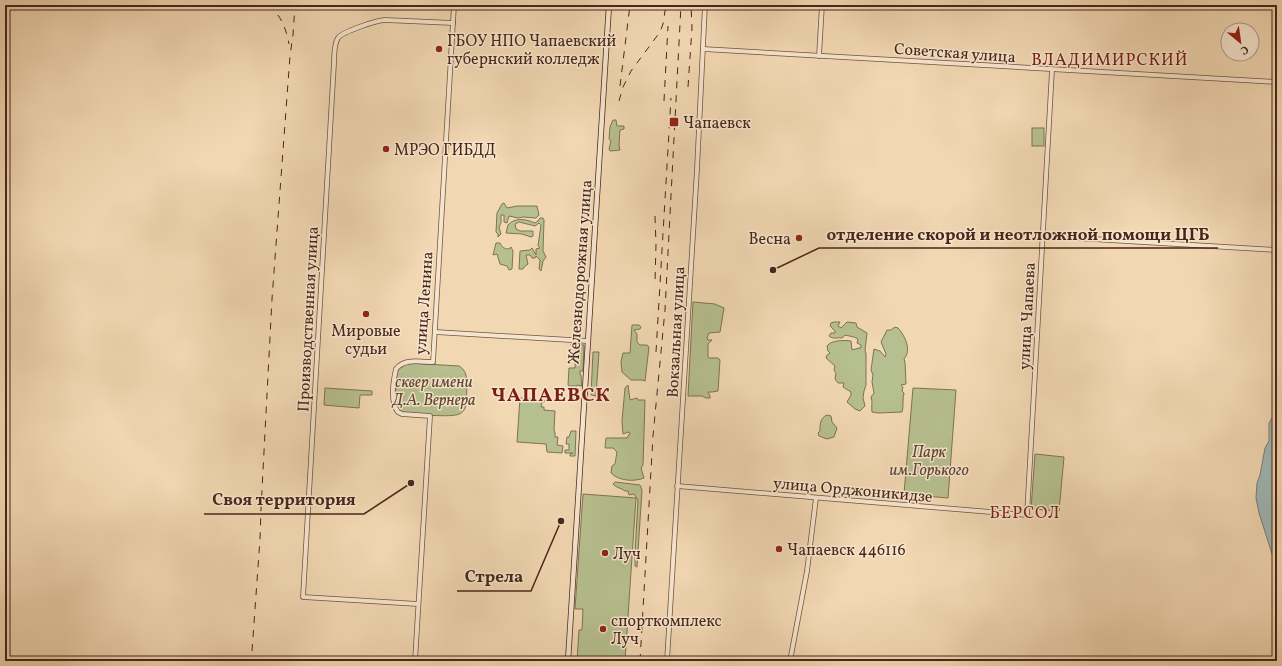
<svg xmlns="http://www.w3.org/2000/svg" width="1282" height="666" viewBox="0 0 1282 666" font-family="Vollkorn,serif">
  <rect width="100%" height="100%" fill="#f1d7b2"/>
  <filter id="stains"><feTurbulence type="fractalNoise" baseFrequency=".005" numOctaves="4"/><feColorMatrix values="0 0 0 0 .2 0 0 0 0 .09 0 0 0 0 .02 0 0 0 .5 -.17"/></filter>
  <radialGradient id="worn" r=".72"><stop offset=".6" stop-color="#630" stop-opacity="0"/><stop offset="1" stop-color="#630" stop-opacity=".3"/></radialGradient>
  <g fill="#b6bf8f" stroke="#7f7254">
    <path d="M613,120H616L617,126H624V129L620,130L619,145L620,150L610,151L609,149L611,141L609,139L610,127Z"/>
    <rect x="1032" y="128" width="12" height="18"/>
    <path d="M504,203L507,208L517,206H537L539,215L536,218L523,217L518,218L509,216L507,223L504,222V215H501V223L499,227L501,234L498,237V234L496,232L497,213L502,204Z"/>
    <path d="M540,218H543L544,220L543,251L546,257L543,261L541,271L539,269L540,260L536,256L535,258H532L530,255H526L528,264L524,267L523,269H519L520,251L530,250L532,248L536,255V249L540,248L538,246L541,225L539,223L535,226L519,222L515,224L516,229L520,231H533V236L531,237L522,234L506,233L508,225C515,217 526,219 535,223L538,221Z"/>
    <path d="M496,243H500C502,247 504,249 509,249L511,247L513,251L512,269L509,270L507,266L500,264L497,254L493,255Z"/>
    <path d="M693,302L715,304L724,308L720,332L709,333L707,338L708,340H712L708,344V357L709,358H718L720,360L718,391L712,392H708L710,396V398H706L702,396H688Z"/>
    <path d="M834,322H840L838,326L841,328L847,322L856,323L857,327L867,333L865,350L866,354V385L864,391L863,398L865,406L860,411L855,409L847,402L851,395V392L843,387L844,383H838L835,379L836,373L834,370L835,366L826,358L827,355L830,353L828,351L827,346C831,340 844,340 851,341L852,350L859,348H861V345L857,343L858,339L854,337L845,335L842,338C836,337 834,340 829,336L831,333H835V331L830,326L831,323Z"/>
    <path d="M632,325H639L641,327L640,329L634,330L637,334V342L640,345H647L649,347L645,381L642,380H631L622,372L621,362L623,353H630Z"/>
    <path d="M895,327L898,328C905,336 912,350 904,359L905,362L906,384L901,385L903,387L902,391L904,393C902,400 904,406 902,412L878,413L872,412C871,406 873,402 871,397L874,393L872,382L873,375L871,370L874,349L880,351L885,357L886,354L881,342L887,330H891Z"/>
    <path d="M571,344L584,345L583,371H580V374L581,375L582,386L577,385V386H569L568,385L569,368H575L576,346L571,345Z"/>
    <path d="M593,352H599L596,396L591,395Z"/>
    <path d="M408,363L459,366C466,370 467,377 467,385C466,392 468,404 464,410C463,411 461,414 459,414C451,418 414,414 403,413L398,411L395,400L397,371L398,368Z"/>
    <path d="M628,385L630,400L637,398L638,400H645L643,465L641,468L644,478C634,482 619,481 611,473L612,466L615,464L617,452L613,448H605L606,438H627L630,433L628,432L623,434L622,421L625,388Z"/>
    <path d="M325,388L372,391V395H360L359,408L324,405Z"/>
    <path d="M913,388L956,390L948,498L904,494Z"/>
    <path d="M520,398L544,400V402H542L541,407H544V410L555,411L554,431L555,432V437H558L557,445L563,446L562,453L547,452L546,444L517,442Z"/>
    <path d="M827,415L831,416L832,422L837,428L834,437L827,439L819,436L818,433L820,431C820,424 820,418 827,415Z"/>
    <path d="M571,431H576L575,456H570V454L573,453H565V450H569V444H566L567,437H569Z"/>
    <path d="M1035,454L1064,457L1059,511L1031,509Z"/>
    <path d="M615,482L640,485L642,490L637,567L635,566V553L638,500L634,494L629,495L628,491H625C622,488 616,488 613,484Z"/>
    <path d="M583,494L636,498L625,661H577L579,630H582L583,609H575Z"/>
  </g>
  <path fill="#9eb7b6" stroke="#7c7d78" d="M1277,414V564L1274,560L1259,513L1256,498L1257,483L1260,475L1265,448L1269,441V423L1274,415Z"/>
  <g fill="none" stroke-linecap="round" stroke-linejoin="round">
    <g stroke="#725240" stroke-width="5.5">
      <g id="tertiary">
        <path d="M703,49L1277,82"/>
        <path d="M819,56L822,5"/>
        <path d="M1042,236L1277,250"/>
        <path d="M435,332L588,341"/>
        <path d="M677,486L1027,515L1052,70"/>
        <path d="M418,604L303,597L334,63C334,56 334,44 338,38C342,32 377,20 385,20L453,23"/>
        <path d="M415,661L430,416L402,414L398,412C390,402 393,382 396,369C405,358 420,362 433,362L454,5"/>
        <path d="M667,661L697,169L705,5"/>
        <path d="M790,661L807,571L816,498"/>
      </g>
    </g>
    <g stroke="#48261a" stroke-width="6">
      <path id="secondary" d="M568,661L609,5"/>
    </g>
    <use href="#tertiary" stroke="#f6e5cd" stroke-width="4"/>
    <use href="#secondary" stroke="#f6e5cd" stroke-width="4.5"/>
    <g stroke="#48261a" stroke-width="1" stroke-dasharray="7 7" stroke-linecap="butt">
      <path d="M268,5C281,15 286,28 289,44"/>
      <path d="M620,86L630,5"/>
      <path d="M688,87L692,28L691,5"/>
      <path d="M619,101L623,87L631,71L660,32L663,24L666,5"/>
      <path d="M664,101L668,26"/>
      <path d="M655,216L656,244L655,282"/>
      <path d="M656,352L671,98"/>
      <path d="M252,651L260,539L261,509L272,299L290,56L293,35L295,5"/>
      <path d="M640,661L653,436L665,310L681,5"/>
    </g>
  </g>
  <g fill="#8f2418" stroke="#f6e5cd" stroke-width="1.5">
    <circle cx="439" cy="49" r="4"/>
    <rect x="669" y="117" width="10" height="10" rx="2"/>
    <circle cx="386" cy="149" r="4"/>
    <circle cx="799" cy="238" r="4"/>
    <circle cx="366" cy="314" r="4"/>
    <circle cx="779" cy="549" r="4"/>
    <circle cx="605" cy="553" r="4"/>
    <circle cx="603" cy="629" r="4"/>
  </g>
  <g text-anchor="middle" stroke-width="3" stroke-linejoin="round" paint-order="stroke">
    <g font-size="16" fill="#48261a" stroke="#f6e5cd" text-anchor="start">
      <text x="447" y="46">ГБОУ НПО Чапаевский<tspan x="447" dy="18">губернский колледж</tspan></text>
      <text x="683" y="128">Чапаевск</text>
      <text x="394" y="155">МРЭО ГИБДД</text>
      <text x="791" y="244" text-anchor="end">Весна</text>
      <text x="366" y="336" text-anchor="middle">Мировые<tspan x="366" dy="18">судьи</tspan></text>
      <text x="787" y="555">Чапаевск 446116</text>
      <text x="613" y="559">Луч</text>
      <text x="611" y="626">спорткомплекс<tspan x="611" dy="18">Луч</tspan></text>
    </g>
    <g font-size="16" fill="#48261a" stroke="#f6e5cd">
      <text transform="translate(955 52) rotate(4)" y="6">Советская улица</text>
      <text transform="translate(579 272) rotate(-86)" y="6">Железнодорожная улица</text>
      <text transform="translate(423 303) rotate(-86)" y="6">улица Ленина</text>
      <text transform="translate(1026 316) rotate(-87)" y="6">улица Чапаева</text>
      <text transform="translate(307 319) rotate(-87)" y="6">Производственная улица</text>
      <text transform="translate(675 332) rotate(-87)" y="6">Вокзальная улица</text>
      <text transform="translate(853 489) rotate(5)" y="6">улица Орджоникидзе</text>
    </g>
    <g font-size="16" font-style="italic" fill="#5e4531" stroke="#f6e5cd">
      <text x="434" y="387">сквер имени<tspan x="434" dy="18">Д.А. Вернера</tspan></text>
      <text x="929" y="457">Парк<tspan x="929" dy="18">им.Горького</tspan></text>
    </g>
    <g font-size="17" letter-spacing="1" fill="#7a1f14" stroke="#f6e5cd">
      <text x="1110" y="65">ВЛАДИМИРСКИЙ</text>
      <text x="1025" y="518">БЕРСОЛ</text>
    </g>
    <g font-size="20" font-weight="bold" letter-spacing="1" fill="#7a1f14" stroke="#f6e5cd">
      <text x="551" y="401">ЧАПАЕВСК</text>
    </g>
  </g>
  <path fill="none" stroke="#48261a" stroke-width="1.5" d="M773 270L819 248H1218M411 483L364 514H204M561 521L531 591H457"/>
  <g fill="#48261a" stroke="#f6e5cd" stroke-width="1.5">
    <circle cx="773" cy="270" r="4"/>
    <circle cx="411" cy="483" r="4"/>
    <circle cx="561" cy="521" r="4"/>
  </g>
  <g font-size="17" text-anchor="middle" font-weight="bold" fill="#48261a" stroke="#f6e5cd" stroke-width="3" stroke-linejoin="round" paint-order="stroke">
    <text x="1018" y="240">отделение скорой и неотложной помощи ЦГБ</text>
    <text x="284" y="505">Своя территория</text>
    <text x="494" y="582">Стрела</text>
  </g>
  <rect width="1282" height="666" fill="none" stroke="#f1d7b2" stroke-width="20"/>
  <rect x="6" y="6" width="1270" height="654" fill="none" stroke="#48261a" stroke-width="2"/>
  <rect x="10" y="10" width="1262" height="646" fill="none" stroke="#48261a"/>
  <g transform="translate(1240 42) rotate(151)"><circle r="19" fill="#f6e5cd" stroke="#b09985"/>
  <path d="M0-3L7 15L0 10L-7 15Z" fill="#8f2418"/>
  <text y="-6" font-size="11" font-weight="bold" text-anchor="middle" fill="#48261a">С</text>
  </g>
  <rect width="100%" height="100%" filter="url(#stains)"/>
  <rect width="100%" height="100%" fill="url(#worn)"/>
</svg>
